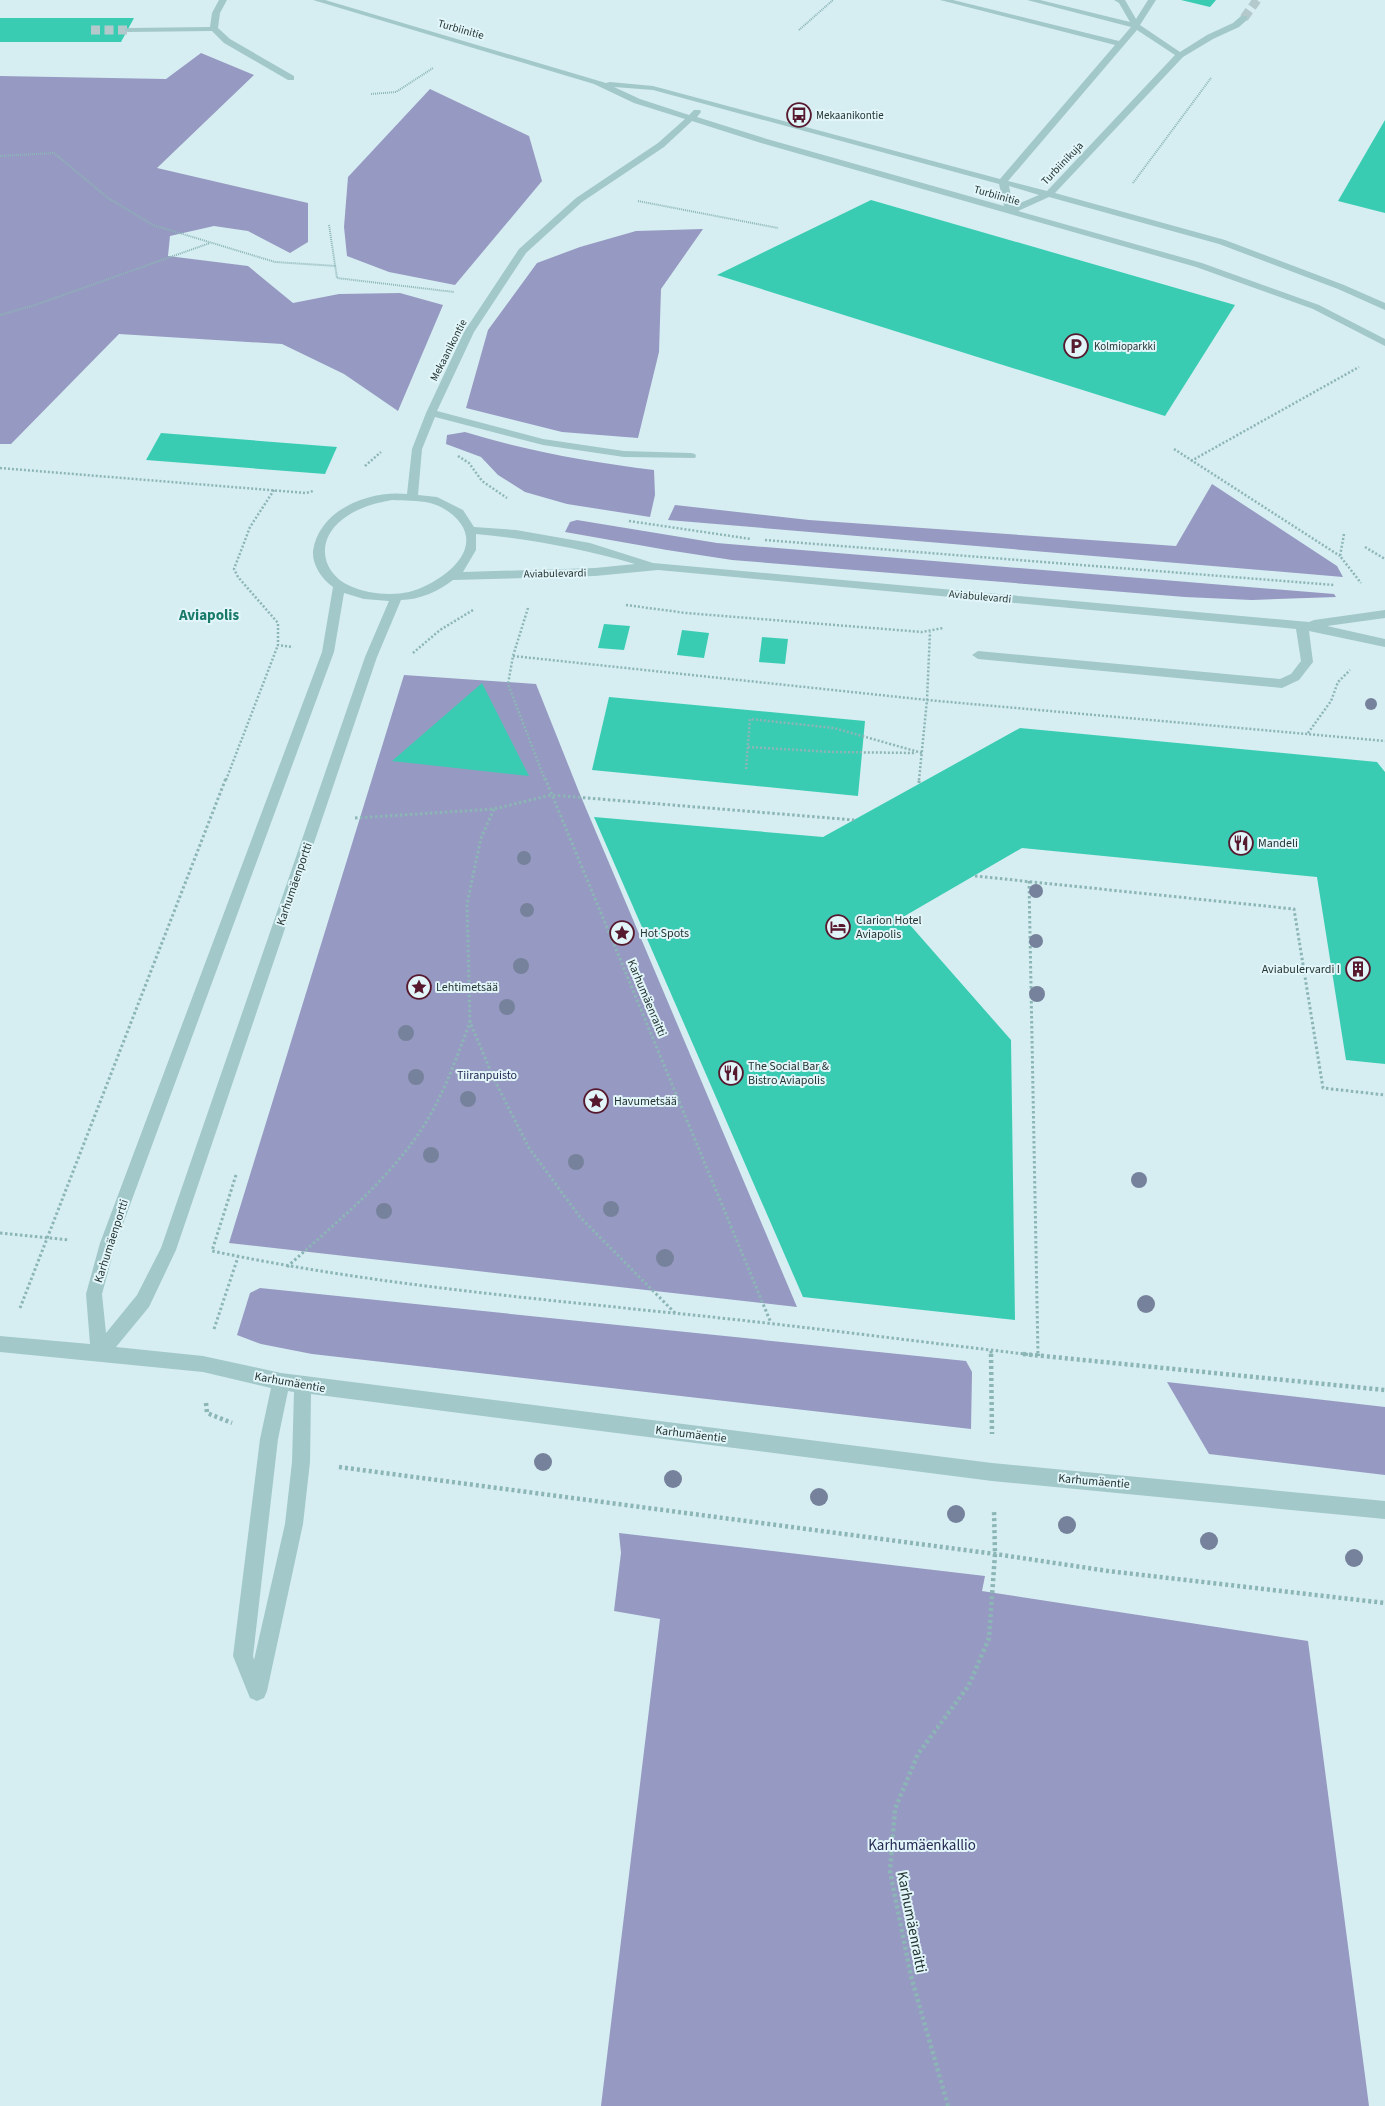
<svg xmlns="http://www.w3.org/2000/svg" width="1385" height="2106" viewBox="0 0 1385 2106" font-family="'Source Sans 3',sans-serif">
  <rect width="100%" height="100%" fill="#d6eef2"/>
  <g fill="#9699c1">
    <path d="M201,53L254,75L157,168L308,203V242L290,253L248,231L214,226L170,236L168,256L248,266L293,303L339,294L400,293L443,305L398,411L344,374L282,344L119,334L11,444H0V76L166,79Z"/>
    <path d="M430,89L529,136L542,181L455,285L389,272L347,256L344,227L348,177Z"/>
    <path d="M703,229L661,289L659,352L638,438L562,432L466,408L488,330L537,263L580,247L636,231Z"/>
    <path d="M465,432C527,451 590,462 654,470L655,495L650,517L567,504L525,492L498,475L481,457L446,444L447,435Z"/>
    <path d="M1212,484L1337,566L1343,577L668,520L675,505L809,520L1176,546Z"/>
    <path d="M577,520L717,543L1334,594L1336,597L1252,600L1185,597L732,560L667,550L565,532L570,522Z"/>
    <path d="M404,675L536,684L579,792L797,1307L229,1243Z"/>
    <path d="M260,1288L966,1361L972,1372L971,1429L312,1354L261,1344L237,1335L250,1293Z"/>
    <path d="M1167,1382L1385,1407V1475L1209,1454Z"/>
    <path d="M619,1533L985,1576L982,1591L1308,1641L1369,2106H601L660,1619L614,1611L621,1553Z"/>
  </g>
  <g fill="#3accb3">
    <path d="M1181,0H1216L1210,7Z"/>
    <path d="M0,18H134L121,42H0Z"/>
    <path d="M1385,120V213L1338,201Z"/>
    <path d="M871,200L1235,305L1165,416L717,275Z"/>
    <path d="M161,433L337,447L325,474L146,460Z"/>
    <path d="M604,624L630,626L624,650L598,648Z"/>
    <path d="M682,630L709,633L704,658L677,655Z"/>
    <path d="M762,637L788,639L785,664L759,662Z"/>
    <path d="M482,683L529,776L392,761Z"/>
    <path d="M609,697L865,721L858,796L592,770Z"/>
    <path d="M1020,728L1377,762L1385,772V1064L1346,1060L1317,877L1022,848L903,917L1011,1040L1015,1320L803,1297L594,817L823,837Z"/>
  </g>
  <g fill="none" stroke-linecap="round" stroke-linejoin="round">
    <g stroke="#b3c9cc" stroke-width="9" stroke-dasharray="9 4.5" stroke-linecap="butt">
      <path d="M1244,18L1257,0"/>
      <path d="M91,30H128"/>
    </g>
    <g stroke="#8cb5b6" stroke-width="2" stroke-dasharray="1 1" stroke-linecap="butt">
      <path d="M799,30L833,0"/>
      <path d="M371,94L396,92L433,68"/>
      <path d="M0,156L54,153L108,198L153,225L275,262L336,266"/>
      <path d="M1133,183L1211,78"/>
      <path d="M638,201L778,228"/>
      <path d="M329,225L337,278L454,292"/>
      <path d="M0,315L35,305L210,243"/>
    </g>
    <g stroke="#8cb5b6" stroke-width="2.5" stroke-dasharray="2 2" stroke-linecap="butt">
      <path d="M1174,449L1340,556"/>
      <path d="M458,456L469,463L482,481L507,498"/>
      <path d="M1191,461L1359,367"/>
      <path d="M365,466L381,452"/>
      <path d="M0,468L306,493L313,491"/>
      <path d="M274,490L250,527L234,569L238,577L278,623V645L293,647"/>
      <path d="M629,521L751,539"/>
      <path d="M1344,534L1340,556L1361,583"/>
      <path d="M765,540L1334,585"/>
      <path d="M1365,547L1385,559"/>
      <path d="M626,605L686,613L922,632L943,628"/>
      <path d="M528,608L513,656L508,684L545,780"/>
      <path d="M413,653L440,630L473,610"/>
      <path d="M513,656L927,700L1385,741"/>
      <path d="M1308,733L1331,701L1338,682L1350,670"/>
      <path d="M748,747L832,752L916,753"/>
      <path d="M746,769L750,719L834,728L922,753"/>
      <path d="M226,780L278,645"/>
      <path d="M919,780L927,700L930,632"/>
    </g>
    <g stroke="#8cb5b6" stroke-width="3" stroke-dasharray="2.5 2.5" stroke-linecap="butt">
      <path d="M545,778L771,1323"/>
      <path d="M919,783V778"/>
      <path d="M494,809L481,838L467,904L470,1022L494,1079L529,1148L580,1217L675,1313"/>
      <path d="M355,818L494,809L551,795L854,820"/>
      <path d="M975,876L1294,909L1323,1088L1385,1095"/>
      <path d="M1029,881L1038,1355"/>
      <path d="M236,1175L212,1251C364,1283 519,1297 673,1313C793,1325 913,1341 1033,1355"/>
      <path d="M0,1233L69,1240"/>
      <path d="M287,1267C334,1224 385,1184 421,1130C443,1097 456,1059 470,1022"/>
      <path d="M20,1308L226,778"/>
      <path d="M214,1329L238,1257"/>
      <path d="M991,1351V1355"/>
    </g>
    <g stroke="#8cb5b6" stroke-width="4.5" stroke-dasharray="3 3" stroke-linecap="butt">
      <path d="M991,1354L992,1434"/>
      <path d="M1023,1354L1385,1390"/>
      <path d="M1038,1354V1356"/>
      <path d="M206,1403L207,1413L232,1423"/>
      <path d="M339,1467L995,1554L1108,1571L1385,1603"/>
      <path d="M948,2106L911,1976L890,1871L895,1809L918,1754L969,1685L989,1638L995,1554L994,1510"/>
    </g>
    <g fill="#a2c8ca" fill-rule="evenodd">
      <path d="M219,0H227L220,13L218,28L230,39L294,76V80H288L224,43L212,31L128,32L124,30L128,28L210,27L212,13Z"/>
      <path d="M313,0H325L606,83L610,82L653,86L1000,179L1115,45L940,0H953L1119,41L1131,27L1027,0H1040L1130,22L1119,3L1114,0H1125L1136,19L1148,0H1156L1140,25L1180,52L1207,35L1233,23L1241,16H1247V20L1239,27L1213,39L1183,57L1055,193L1225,240L1344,285L1385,303V310L1338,289L1219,244L1049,197L1018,211L1202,263L1319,305L1385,339V346L1313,309L1196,267L761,143L692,121L664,147L582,202L526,253L474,332L437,411L543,439L624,451L691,453L695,454L696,456L695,458L624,457L543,445L435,417L422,449L418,495L437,497L463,510L474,527L516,530L590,543L653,563L1309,622L1314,620L1385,610V618L1327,626L1385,639V647L1309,631L1313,662L1299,680L1282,688L978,659L972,655L978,651L1280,679L1291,674L1301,661L1296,629L658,570L595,576L453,580C439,591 419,600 401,600L377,657L176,1250L149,1307L116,1347L203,1356L281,1373L992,1463L1385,1501V1519L992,1481L311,1394L310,1462L303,1524L267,1691L264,1698L257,1701L250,1698L233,1656L260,1439L271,1388L203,1372L0,1352V1336L90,1344L86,1294L100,1243L322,652L333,587C322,579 312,565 313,551C319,509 370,490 407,494L412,449L426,413L464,332L519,249L576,198L658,143L685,119L634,103L594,84ZM1137,30L1175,55L1047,191L1008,181ZM614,87L653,90L999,184L1004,206L767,139L697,117L701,112L700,110H694L689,115L640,99ZM1009,186L1039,195L1013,206ZM392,500C404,501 418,500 430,503C442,506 454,514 461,524C482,555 436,585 409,592C391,596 367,594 350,586C320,572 316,539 343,519C357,508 375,503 392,500ZM476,534C531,539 583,549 635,564L595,568L463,572L476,550ZM344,593L364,599L389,601L365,657L161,1248L137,1295L106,1333L102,1294L116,1243L334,652ZM288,1391L294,1392L292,1462L285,1524L254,1660L253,1656L278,1439Z"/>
    </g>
  </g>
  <g fill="#76829b">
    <circle cx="1371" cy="704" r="6"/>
    <circle cx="524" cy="858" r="7"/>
    <circle cx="1036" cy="891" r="7"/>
    <circle cx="527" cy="910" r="7"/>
    <circle cx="1036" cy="941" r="7"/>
    <circle cx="521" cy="966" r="8"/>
    <circle cx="1037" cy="994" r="8"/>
    <circle cx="507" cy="1007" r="8"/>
    <circle cx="406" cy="1033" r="8"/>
    <circle cx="416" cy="1077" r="8"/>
    <circle cx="468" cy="1099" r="8"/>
    <circle cx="431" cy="1155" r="8"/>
    <circle cx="576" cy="1162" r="8"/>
    <circle cx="1139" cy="1180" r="8"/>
    <circle cx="611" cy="1209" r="8"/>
    <circle cx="384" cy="1211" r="8"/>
    <circle cx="665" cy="1258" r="9"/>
    <circle cx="1146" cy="1304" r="9"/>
    <circle cx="543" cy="1462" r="9"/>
    <circle cx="673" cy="1479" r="9"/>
    <circle cx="819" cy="1497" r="9"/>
    <circle cx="956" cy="1514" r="9"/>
    <circle cx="1067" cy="1525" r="9"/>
    <circle cx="1209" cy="1541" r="9"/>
    <circle cx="1354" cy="1558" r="9"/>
  </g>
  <defs>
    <g id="bus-ring" transform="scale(1.25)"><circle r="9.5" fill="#e2f6fa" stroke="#57192e" stroke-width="1.5"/><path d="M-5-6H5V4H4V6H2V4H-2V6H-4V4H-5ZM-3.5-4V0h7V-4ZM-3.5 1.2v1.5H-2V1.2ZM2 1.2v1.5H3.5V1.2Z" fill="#57192e"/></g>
    <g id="parking-ring" transform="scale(1.25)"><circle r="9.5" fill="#e2f6fa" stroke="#57192e" stroke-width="1.5"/><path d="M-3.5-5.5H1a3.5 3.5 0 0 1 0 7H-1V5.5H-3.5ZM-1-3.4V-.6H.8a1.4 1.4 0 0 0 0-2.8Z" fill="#57192e"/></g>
    <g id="restaurant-ring" transform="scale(1.25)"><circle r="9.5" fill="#e2f6fa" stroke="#57192e" stroke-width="1.5"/><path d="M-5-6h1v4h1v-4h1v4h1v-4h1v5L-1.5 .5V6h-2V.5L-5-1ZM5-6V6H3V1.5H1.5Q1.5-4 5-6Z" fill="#57192e"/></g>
    <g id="hotel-ring" transform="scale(1.25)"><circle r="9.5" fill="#e2f6fa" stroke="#57192e" stroke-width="1.5"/><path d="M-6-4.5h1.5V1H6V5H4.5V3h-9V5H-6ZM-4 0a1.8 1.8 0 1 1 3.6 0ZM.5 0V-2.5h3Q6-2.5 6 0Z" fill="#57192e"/></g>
    <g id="sight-ring" transform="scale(1.25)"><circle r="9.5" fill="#e2f6fa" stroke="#57192e" stroke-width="1.5"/><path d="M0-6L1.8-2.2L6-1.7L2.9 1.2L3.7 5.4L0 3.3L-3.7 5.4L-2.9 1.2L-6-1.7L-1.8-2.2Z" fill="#57192e"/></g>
    <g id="building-ring" transform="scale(1.25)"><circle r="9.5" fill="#e2f6fa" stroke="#57192e" stroke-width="1.5"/><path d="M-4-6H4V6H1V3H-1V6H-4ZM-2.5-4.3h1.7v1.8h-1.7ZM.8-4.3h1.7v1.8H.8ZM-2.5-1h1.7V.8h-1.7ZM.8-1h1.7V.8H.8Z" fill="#57192e"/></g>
  </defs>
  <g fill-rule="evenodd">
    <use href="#bus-ring" x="799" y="115"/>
    <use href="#parking-ring" x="1076" y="346"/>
    <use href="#restaurant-ring" x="1241" y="843"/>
    <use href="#hotel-ring" x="838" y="927"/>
    <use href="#sight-ring" x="622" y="933"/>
    <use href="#building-ring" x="1358" y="969"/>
    <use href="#sight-ring" x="419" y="987"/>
    <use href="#restaurant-ring" x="731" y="1073"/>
    <use href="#sight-ring" x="596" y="1101"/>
  </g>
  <g text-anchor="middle" stroke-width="4" stroke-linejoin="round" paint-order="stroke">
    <g font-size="11" fill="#253432" stroke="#e2f6fa">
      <text transform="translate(461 29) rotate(16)" y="4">Turbiinitie</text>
      <text transform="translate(1062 163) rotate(-46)" y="4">Turbiinikuja</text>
      <text transform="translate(997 195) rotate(16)" y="4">Turbiinitie</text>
      <text transform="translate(448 350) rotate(-63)" y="4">Mekaanikontie</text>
      <text transform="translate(555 573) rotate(-1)" y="4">Aviabulevardi</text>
      <text transform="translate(980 596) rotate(5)" y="4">Aviabulevardi</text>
    </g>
    <g font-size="11" fill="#253432" stroke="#e2f6fa" text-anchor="start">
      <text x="816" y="119">Mekaanikontie</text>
      <text x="1094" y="350">Kolmioparkki</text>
    </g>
    <g font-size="12" fill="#253432" stroke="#e2f6fa" text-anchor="start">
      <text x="1258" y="847">Mandeli</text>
      <text x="856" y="924">Clarion Hotel<tspan x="856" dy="14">Aviapolis</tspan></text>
      <text x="640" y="937">Hot Spots</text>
      <text x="1340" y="973" text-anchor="end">Aviabulervardi I</text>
      <text x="436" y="991">Lehtimetsää</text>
      <text x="748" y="1070">The Social Bar &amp;<tspan x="748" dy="14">Bistro Aviapolis</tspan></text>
      <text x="614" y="1105">Havumetsää</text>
    </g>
    <g font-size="12" fill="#253432" stroke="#e2f6fa">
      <text transform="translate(294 884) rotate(-71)" y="4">Karhumäenportti</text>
      <text transform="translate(647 998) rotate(67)" y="4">Karhumäenraitti</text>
      <text transform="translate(111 1241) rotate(-72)" y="4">Karhumäenportti</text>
      <text transform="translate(290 1382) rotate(10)" y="4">Karhumäentie</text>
      <text transform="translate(691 1434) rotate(7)" y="4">Karhumäentie</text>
      <text transform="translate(1094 1481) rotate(5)" y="4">Karhumäentie</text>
    </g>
    <g font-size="12" fill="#272953" stroke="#e2f6fa">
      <text x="487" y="1079">Tiiranpuisto</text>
    </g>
    <g font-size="15" font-weight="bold" fill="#197a6a" stroke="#e2f6fa">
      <text x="209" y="620">Aviapolis</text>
    </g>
    <g font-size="15" fill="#272953" stroke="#e2f6fa">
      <text x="922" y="1850">Karhumäenkallio</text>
    </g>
    <g font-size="15" fill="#253432" stroke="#e2f6fa">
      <text transform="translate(912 1922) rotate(79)" y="5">Karhumäenraitti</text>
    </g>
  </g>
</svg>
